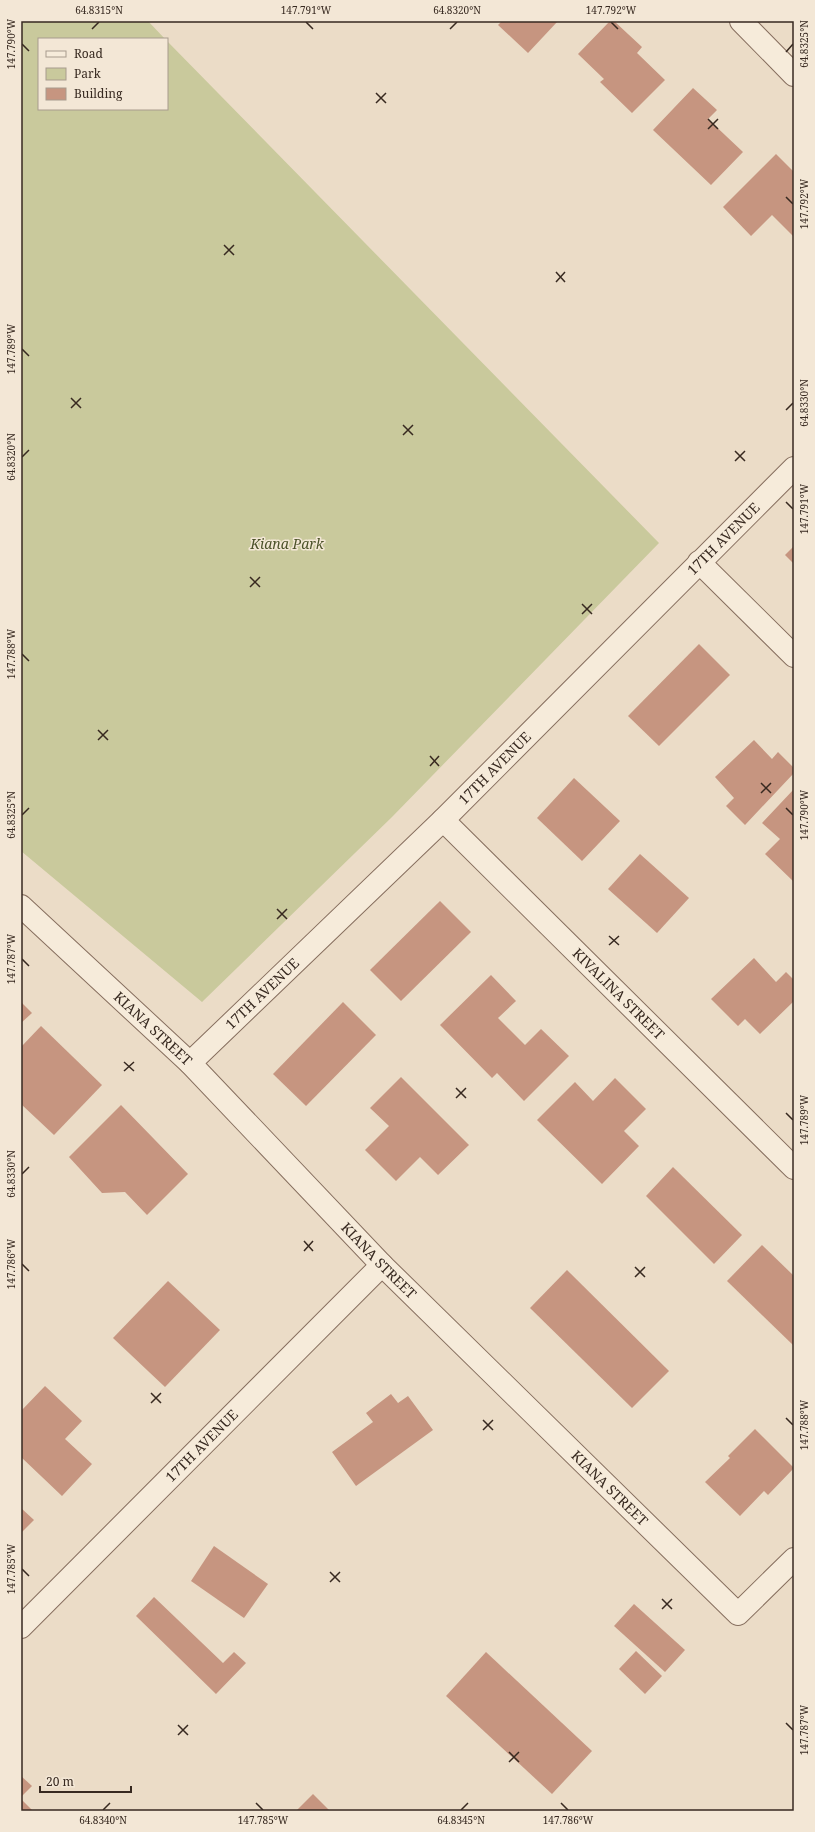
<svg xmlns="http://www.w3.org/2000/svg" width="815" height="1832" viewBox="0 0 815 1832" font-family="'Noto Serif',serif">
  <rect width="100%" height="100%" fill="#ebdcc7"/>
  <path fill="#c9c99c" d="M21,21H148L165,39H39V109H167V41L659,543L392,817L202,1002L21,851Z"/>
  <g fill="#c69580">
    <path d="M502,21H558L528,53L498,25Z"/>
    <path d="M610,21H614L642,47L637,53L665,80L632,113L600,82L604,79L578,54Z"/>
    <path d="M693,88L717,110L708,119L743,152L711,185L653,130Z"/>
    <path d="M776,154L794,172V237L772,215L751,236L723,207Z"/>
    <path d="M794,546V564L785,555Z"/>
    <path d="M699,644L730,675L659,746L628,716Z"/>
    <path d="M754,740L772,759L778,752L794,768V773L745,825L726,806L734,798L715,777Z"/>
    <path d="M574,778L620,821L582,861L537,818Z"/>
    <path d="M794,789V882L765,854L780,839L762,823Z"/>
    <path d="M640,854L689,898L657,933L608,889Z"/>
    <path d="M440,901L471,932L401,1001L370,970Z"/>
    <path d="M754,958L776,982L786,972L794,980V1001L760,1034L745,1019L738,1026L711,999Z"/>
    <path d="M491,975L516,1001L498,1018L525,1045L541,1029L569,1056L524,1101L497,1073L492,1078L440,1025Z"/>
    <path d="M21,1002L32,1013L21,1023Z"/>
    <path d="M343,1002L376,1035L306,1106L273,1074Z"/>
    <path d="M41,1026L102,1085L54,1135L21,1104V1047Z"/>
    <path d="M401,1077L469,1145L438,1175L420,1157L396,1181L365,1150L389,1126L370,1108Z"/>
    <path d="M615,1078L646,1109L624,1131L639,1146L602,1184L537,1120L575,1082L593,1101Z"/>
    <path d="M121,1105L188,1174L147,1215L125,1192L102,1193L69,1157Z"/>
    <path d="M673,1167L742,1235L714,1264L646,1196Z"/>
    <path d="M762,1245L794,1276V1346L727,1281Z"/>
    <path d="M567,1270L669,1371L632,1408L530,1308Z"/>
    <path d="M168,1281L220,1330L165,1387L113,1338Z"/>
    <path d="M45,1386L82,1421L65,1439L92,1464L62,1496L21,1457V1411Z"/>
    <path d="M391,1394L398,1403L408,1396L433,1430L356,1486L332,1452L373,1422L366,1413Z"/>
    <path d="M755,1429L794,1468L768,1495L764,1491L740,1516L705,1482L730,1458L728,1456Z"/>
    <path d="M21,1508L34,1520L21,1533Z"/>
    <path d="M214,1546L268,1584L244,1618L191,1581Z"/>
    <path d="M154,1597L223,1663L234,1652L246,1663L216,1694L136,1616Z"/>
    <path d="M634,1604L685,1650L665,1672L614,1626Z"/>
    <path d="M636,1651L662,1676L645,1694L619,1669Z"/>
    <path d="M486,1652L592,1751L552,1794L446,1696Z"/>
    <path d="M21,1776L32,1786L21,1797Z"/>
    <path d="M313,1794L330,1811H296Z"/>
    <path d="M21,1799L33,1811H21Z"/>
  </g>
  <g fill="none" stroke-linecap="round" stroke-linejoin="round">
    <g stroke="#866e5e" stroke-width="24">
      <g id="minor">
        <path d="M741,21L794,75"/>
        <path d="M699,562L794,656"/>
        <path id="s1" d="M443,820L794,1168"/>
        <path id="s2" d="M21,906L190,1063L382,1265L738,1614L794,1559"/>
        <path id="s3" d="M190,1063L443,820L794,468"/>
        <path id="s4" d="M21,1627L382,1265"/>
      </g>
    </g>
    <use href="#minor" stroke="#f6ebda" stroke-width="22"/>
  </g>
  <path fill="none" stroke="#372920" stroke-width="1.5" d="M306,22L313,29M611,22L618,29M92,29L99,22M450,29L457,22M22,44L29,51M786,52L793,44M376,93L386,103M376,103L386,93M708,119L718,129M708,129L718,119M786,197L793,204M224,245L234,255M224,255L234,245M556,272L565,282M556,282L565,272M22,349L29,356M71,398L81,408M71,408L81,398M786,410L793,403M403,425L413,435M403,435L413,425M735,451L745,461M22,457L29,450M735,461L745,451M786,502L793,509M250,577L260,587M250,587L260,577M582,604L592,614M582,614L592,604M22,654L29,661M98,730L108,740M98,740L108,730M430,756L439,766M430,766L439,756M761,783L771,793M761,793L771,783M786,808L793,815M22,815L29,808M277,909L287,919M277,919L287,909M609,936L619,945M609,945L619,936M22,959L29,966M124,1062L134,1071M124,1071L134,1062M456,1088L466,1098M456,1098L466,1088M786,1113L793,1120M22,1174L29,1167M304,1241L313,1251M304,1251L313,1241M22,1264L29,1271M635,1267L645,1277M635,1277L645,1267M151,1393L161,1403M151,1403L161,1393M786,1418L793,1425M483,1420L493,1430M483,1430L493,1420M22,1569L29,1576M330,1572L340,1582M330,1582L340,1572M662,1599L672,1609M662,1609L672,1599M786,1723L793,1730M178,1725L188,1735M178,1735L188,1725M509,1752L519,1762M509,1762L519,1752M256,1803L263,1810M561,1803L568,1810M103,1810L110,1803M461,1810L468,1803"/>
  <g text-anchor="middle" stroke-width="3" stroke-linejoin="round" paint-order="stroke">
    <g font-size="14" fill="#372920" stroke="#f3e7d6">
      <text dy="5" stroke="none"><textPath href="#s3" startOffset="748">17TH AVENUE</textPath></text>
      <text dy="5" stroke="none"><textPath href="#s3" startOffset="424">17TH AVENUE</textPath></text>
      <text dy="5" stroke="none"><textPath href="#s3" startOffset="100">17TH AVENUE</textPath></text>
      <text dy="5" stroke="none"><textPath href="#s1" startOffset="247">KIVALINA STREET</textPath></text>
      <text dy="5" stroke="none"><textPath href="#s2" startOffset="180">KIANA STREET</textPath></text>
      <text dy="5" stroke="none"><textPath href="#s2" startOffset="504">KIANA STREET</textPath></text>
      <text dy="5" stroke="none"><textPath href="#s4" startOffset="256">17TH AVENUE</textPath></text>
      <text dy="5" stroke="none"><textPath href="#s2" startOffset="828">KIANA STREET</textPath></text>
    </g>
    <g font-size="14" font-style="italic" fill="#4c5229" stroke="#f3e7d6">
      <text x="287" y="549">Kiana Park</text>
    </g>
  </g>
  <rect width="815" height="1832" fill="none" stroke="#f3e7d6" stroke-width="44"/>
  <rect x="38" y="38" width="130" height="72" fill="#f3e7d6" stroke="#a89b8d"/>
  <rect x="46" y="51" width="20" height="6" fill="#f6ebda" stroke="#a89b8d"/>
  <text x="74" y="58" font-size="12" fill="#372920">Road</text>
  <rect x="46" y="68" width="20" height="12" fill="#c9c99c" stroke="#a89b8d"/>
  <text x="74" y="78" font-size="12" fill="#372920">Park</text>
  <rect x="46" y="88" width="20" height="12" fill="#c69580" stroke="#a89b8d"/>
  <text x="74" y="98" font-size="12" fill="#372920">Building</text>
  <path d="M40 1786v6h91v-6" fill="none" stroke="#372920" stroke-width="2"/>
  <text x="46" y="1786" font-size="12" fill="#372920" stroke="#f3e7d6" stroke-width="3" paint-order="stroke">20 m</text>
  <rect x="22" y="22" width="771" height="1788" fill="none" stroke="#372920" stroke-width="1.5"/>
  <g font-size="10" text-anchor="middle" fill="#372920">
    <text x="99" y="14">64.8315°N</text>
    <text x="306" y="14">147.791°W</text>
    <text x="457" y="14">64.8320°N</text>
    <text x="611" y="14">147.792°W</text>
    <text transform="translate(11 44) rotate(-90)" y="4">147.790°W</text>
    <text transform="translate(804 44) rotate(-90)" y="4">64.8325°N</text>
    <text transform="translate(804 204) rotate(-90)" y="4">147.792°W</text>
    <text transform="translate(11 349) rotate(-90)" y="4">147.789°W</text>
    <text transform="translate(804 403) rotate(-90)" y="4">64.8330°N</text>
    <text transform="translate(11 457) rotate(-90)" y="4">64.8320°N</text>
    <text transform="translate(804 509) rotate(-90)" y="4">147.791°W</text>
    <text transform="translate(11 654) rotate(-90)" y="4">147.788°W</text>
    <text transform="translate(804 815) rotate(-90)" y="4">147.790°W</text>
    <text transform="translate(11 815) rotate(-90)" y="4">64.8325°N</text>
    <text transform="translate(11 959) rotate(-90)" y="4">147.787°W</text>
    <text transform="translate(804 1120) rotate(-90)" y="4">147.789°W</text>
    <text transform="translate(11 1174) rotate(-90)" y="4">64.8330°N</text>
    <text transform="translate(11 1264) rotate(-90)" y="4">147.786°W</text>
    <text transform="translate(804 1425) rotate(-90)" y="4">147.788°W</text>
    <text transform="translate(11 1569) rotate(-90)" y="4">147.785°W</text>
    <text transform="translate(804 1730) rotate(-90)" y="4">147.787°W</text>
    <text x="103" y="1824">64.8340°N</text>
    <text x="263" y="1824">147.785°W</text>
    <text x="461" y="1824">64.8345°N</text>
    <text x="568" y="1824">147.786°W</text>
  </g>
</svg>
